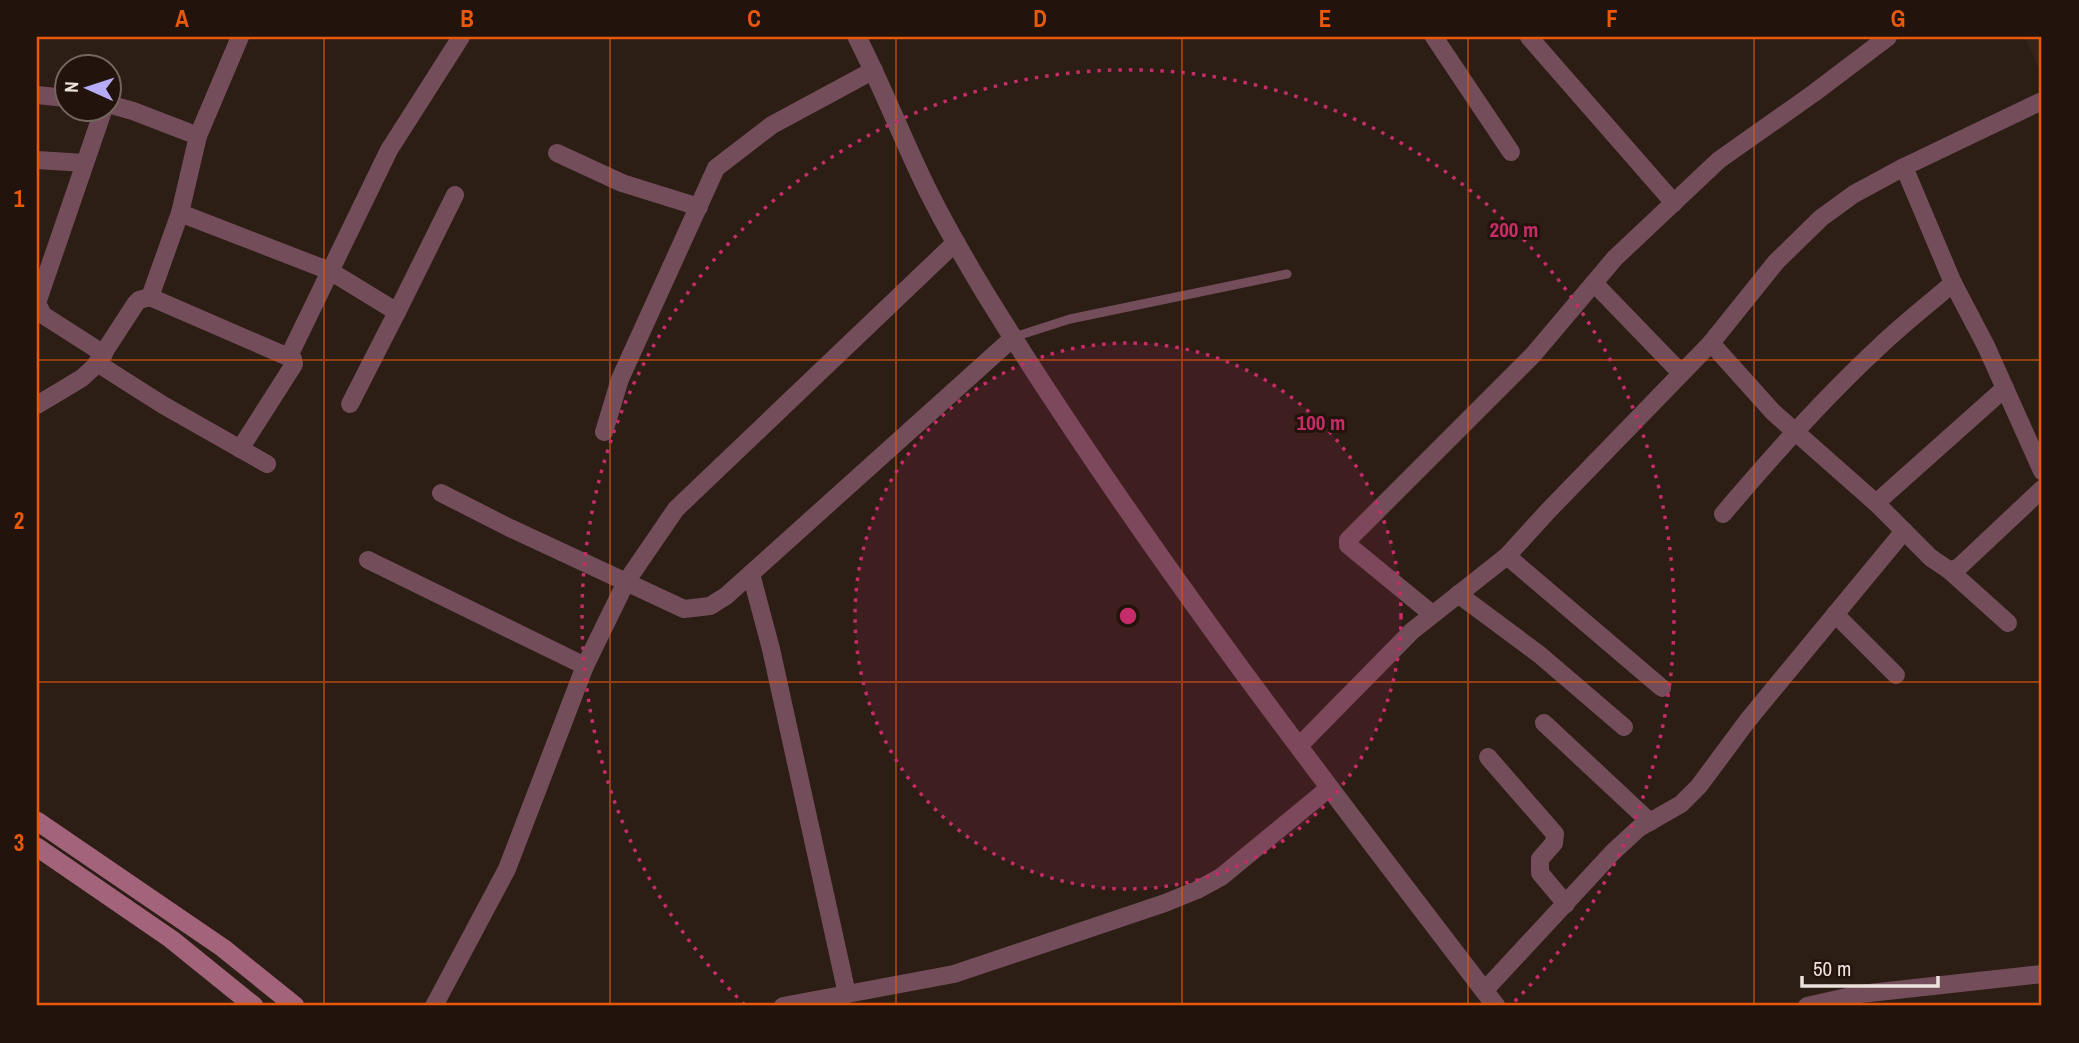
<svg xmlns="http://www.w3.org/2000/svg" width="2079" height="1043" viewBox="0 0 2079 1043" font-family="'Archivo Narrow',sans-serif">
  <rect width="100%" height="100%" fill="#2c1d15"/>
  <path fill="#382318" d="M2025,37H2042V76Z"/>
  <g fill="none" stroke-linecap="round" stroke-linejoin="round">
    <path stroke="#744d5a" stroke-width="9" d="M1014,337L1070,319L1287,274"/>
    <g stroke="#744d5a" stroke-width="18">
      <path d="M1434,37L1511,152"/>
      <path d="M1529,37L1674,203"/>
      <path d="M37,95L66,98"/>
      <path d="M108,104L133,111L198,136"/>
      <path d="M104,108L37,303L43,315L104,354"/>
      <path d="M557,153L622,183L699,207"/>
      <path d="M37,160L85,163"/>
      <path d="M1904,167L1953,283L1986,346L2042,471"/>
      <path d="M180,213L330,271L397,312L455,195"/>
      <path d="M1594,283L1681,373"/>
      <path d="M150,297L180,213L198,136L240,37"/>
      <path d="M1711,343L1773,412L1876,503L1931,558L1949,570L1958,568L2042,489"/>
      <path d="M289,356L389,150L461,37"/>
      <path d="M97,363L163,405L267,464"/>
      <path d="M350,404L397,312"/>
      <path d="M37,405L82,378L95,366L136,303L139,300L150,297L293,359L294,364L291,369L240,449"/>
      <path d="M604,432L620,379L716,168L772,125L874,70"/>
      <path d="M441,493L510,528L684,609L710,606L726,596L1014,337"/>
      <path d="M1876,503L2005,388"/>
      <path d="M1723,514C1772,456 1824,398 1880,346C1903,324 1929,304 1953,283"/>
      <path d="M1507,556L1662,688"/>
      <path d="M368,560L585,666"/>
      <path d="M1949,570L2008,623"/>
      <path d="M751,574L771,649L847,994"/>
      <path d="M1458,594L1540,655L1624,727"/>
      <path d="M1432,614L1348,545V540L1533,355L1615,258L1719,160L1814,93L1888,37"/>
      <path d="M1835,614L1896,675"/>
      <path d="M1544,723L1650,822"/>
      <path d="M1300,745L1412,631L1507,556L1548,511L1711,343L1776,262L1821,218L1854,194L1904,167L2042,101"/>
      <path d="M1488,757L1555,834L1554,843L1540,859V873L1566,904"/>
      <path d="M1484,991L1613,852L1639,828L1681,804L1699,786L1748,720L1904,531"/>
      <path d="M434,1006L507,869L585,666L626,582L676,509L956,242"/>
      <path d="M783,1006L954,974L1165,903L1197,890L1221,877L1329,788"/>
      <path d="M1807,1006L1860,994L2042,974"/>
    </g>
    <path stroke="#744d5a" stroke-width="19" d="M857,37C879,80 897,125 918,170C937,212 961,253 985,293C1139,542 1318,774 1496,1006"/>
    <g stroke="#a3647b" stroke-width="19">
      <path d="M37,821L223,948L295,1006"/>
      <path d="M37,847L171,939L254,1006"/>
    </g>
  </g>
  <path fill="none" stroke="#e8590c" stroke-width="2" stroke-opacity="0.55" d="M324,37V1006M610,37V1006M896,37V1006M1182,37V1006M1468,37V1006M1754,37V1006M37,360H2042M37,682H2042"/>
  <circle cx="1128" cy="616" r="273" fill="#c62c68" fill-opacity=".12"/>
  <g fill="none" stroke="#c62c68" stroke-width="3.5" stroke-dasharray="3.5 7">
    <circle cx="1128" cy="616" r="273"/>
    <path d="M745 1005A546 546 0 1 1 1511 1005"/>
  </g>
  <circle cx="1128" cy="616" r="10" fill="#c62c68" stroke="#22140c" stroke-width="3.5"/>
  <g font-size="21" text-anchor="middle" font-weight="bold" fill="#c62c68" stroke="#22140c" stroke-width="6" stroke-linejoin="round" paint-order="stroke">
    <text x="1514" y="237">200 m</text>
    <text x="1321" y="430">100 m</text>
  </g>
  <rect width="2079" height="1043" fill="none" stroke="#22140c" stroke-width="77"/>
  <g transform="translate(88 88) rotate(273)"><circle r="33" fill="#22140c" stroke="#73665f" stroke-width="2"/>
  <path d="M0-5L12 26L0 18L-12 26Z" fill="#b6acf8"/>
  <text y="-10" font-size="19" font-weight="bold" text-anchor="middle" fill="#ece1dc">N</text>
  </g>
  <path d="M1802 976v10h136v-10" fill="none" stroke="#ece1dc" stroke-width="3.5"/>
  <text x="1813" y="976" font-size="21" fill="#ece1dc" stroke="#22140c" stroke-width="5" paint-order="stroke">50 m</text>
  <rect x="38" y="38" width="2002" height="966" fill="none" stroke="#e8590c" stroke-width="2.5"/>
  <g font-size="23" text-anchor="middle" font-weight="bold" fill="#e8590c">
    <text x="182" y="27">A</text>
    <text x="467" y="27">B</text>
    <text x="754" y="27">C</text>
    <text x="1040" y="27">D</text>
    <text x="1325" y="27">E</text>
    <text x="1612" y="27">F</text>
    <text x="1898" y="27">G</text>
    <text x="19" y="207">1</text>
    <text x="19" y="529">2</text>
    <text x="19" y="851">3</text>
  </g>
</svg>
